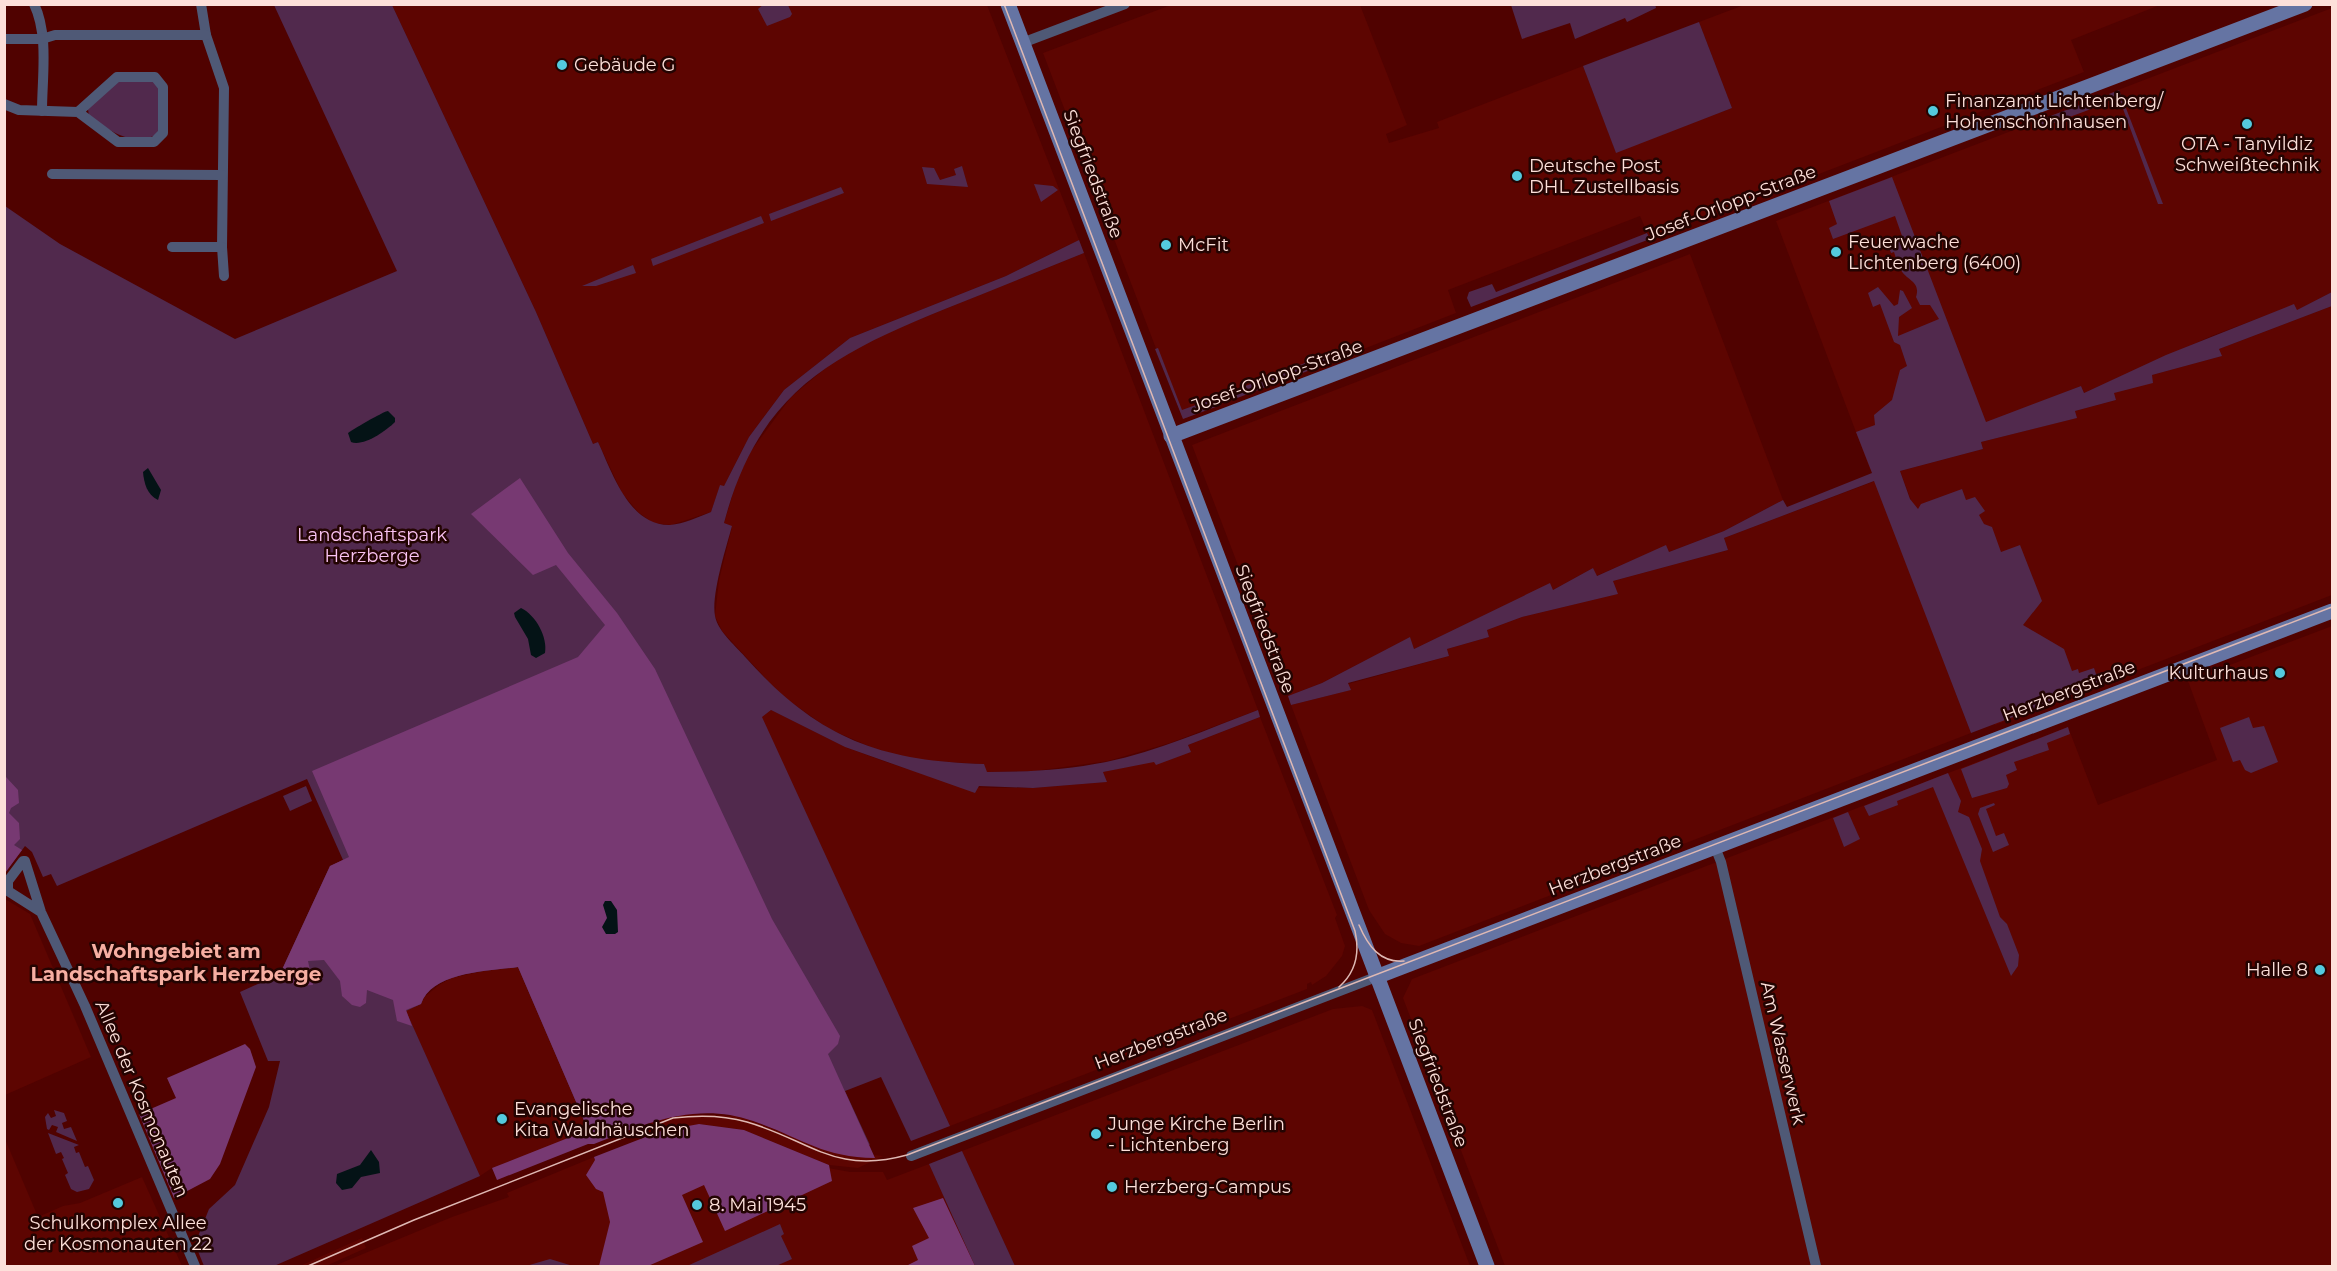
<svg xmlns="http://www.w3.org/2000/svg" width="2337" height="1271" viewBox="0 0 2337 1271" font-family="Montserrat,sans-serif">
  <rect width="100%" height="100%" fill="#500200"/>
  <g fill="#5d0501">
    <path d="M392,5H987L1079,240L1006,276L850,338L784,390L749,437L724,486H720L711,512L671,525L653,523L638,512L622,493L598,442L593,444L536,312Z"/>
    <path d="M1171,5H1360L1407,125L1386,134L1389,143L1439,128L1437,122L1583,66L1616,152L1732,108L1699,22L1744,5H2160L2071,40L2084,72L1650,239L1640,216L1448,290L1456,313L1183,419L1043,53Z"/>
    <path d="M2332,8V292L2296,311L2294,305L2214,335L2084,393L2081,386L1870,469L1776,221Z"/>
    <path d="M1084,253L1258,710L1170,743L1108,761L1035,771L986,772L983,764L915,760L880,751L829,729L781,695L722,631L715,616L719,580L732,527L724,523L738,477L751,451L791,397L835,360L888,332Z"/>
    <path d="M1690,254L1783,500L1724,531L1669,552L1666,546L1596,576L1593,568L1553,590L1550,584L1414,649L1409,638L1322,683L1288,696L1192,445Z"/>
    <path d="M2332,306V595L1995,725L1900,471L1983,449L1981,442L2076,418L2075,411L2116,400L2113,393L2152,375L2221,356L2219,349Z"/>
    <path d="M1875,481L1971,733L1419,946L1401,943L1385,934L1369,910L1291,705L1350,690L1348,684L1449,656L1447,649L1489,637L1487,630L1522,617L1617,594L1613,581L1728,550L1724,538Z"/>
    <path d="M2332,626V1266H1505L1403,998L1412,979L2068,727L2098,805L2217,760L2188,681Z"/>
    <path d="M771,710L845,747L886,762L964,787L999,788H1033L1106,782L1103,772L1190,752L1188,745L1260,717L1337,915L1335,918L1345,946L1342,956L1326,976L1312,985L1311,982L1307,984V989L950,1126L761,717Z"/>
    <path d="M5,899L30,914L91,1057L5,1095Z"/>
    <path d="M518,967L589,1132L492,1168L480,1176L405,1010L421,1004L422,999L439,985L451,978L483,971Z"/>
    <path d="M1362,1006L1372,1010L1470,1266H1015L962,1151L1333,1009Z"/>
    <path d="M683,1114L738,1116L778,1131L875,1157L874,1155L883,1156L858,1168L829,1165L744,1130L699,1124L650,1135L645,1124Z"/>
    <path d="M5,1139L38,1217L63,1206L80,1203L142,1177L182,1266H5Z"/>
    <path d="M594,1157L595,1160L823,1167L850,1172H883L887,1180L929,1164L975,1266H334L452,1217L509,1197L507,1193Z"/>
    <path d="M362,1238L366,1248L326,1266H300Z"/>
  </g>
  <g fill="#51294d">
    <path d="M764,4L788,5L792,14L790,17L767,26L758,9Z"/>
    <path d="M1655,4L1656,8L1627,22L1625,18L1575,39L1570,23L1522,39L1511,5Z"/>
    <path d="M274,5H392L536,312L593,444L598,442C612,472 629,526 670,525C684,524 698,517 711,512L720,485L724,486L749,437L784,390L850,338L1006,276L1079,240L1084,253C1037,272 991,291 945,309C829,356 758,394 724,523L732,526C726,548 711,595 715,616C718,632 737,647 747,659C818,738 880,761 984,764L987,772C1027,772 1066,770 1106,762C1158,751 1208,729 1258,710L1260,717L1188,745L1191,752L1156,765L1154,762L1103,772L1107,782L1033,788L979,786L975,793L845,747L771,710L762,717L950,1126L911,1141L881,1077L845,1091L870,1145L721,1100L589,1132L518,967C491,971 432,971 421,1004L406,1011L480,1176L274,1266H204L195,1244L209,1209L235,1185L269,1107L280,1061H268L240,992L280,974L330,866L343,860L307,779L57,886L51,874L43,877L32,852L25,846L5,873V206L60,244L235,339L397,271Z"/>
    <path d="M1699,22L1732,108L1616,153L1583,66Z"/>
    <path d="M152,80L160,85L158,133C135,150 107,129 89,116L88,109L117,81Z"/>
    <path d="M2119,90L2163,204H2158L2119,98L2111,100L2109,94Z"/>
    <path d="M2099,98L2102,105L2037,129L2034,122Z"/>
    <path d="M962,166L968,187L927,184L922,167L934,168L940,180L956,175L954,169Z"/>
    <path d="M1892,177L1986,422L2081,386L2084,393L2166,355L2294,304L2297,310L2332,292V306L2219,349L2222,356L2152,375L2153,383L2114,393L2116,400L2075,411L2077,418L1981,442L1983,449L1900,471L1910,499L1918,509L1921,504L1962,489L1966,500L1975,497L1985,511L1979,515L1984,524L1992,527L2001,552L2020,545L2042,601L2023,625L2064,649L2072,671L2078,669L2079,673L2094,668L2096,674L2115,671L2116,678L1971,733L1874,481L1724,538L1728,550L1613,581L1618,594L1522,617L1487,630L1489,637L1447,649L1449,656L1348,683L1351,690L1291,705L1288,696L1322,683L1410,637L1414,649L1550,583L1553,590L1593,568L1597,576L1666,545L1669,552L1724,531L1783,500L1787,507L1872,473L1856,432L1875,425L1874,415L1892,400L1900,370L1907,366L1900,345L1894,342L1880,304L1873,307L1868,293L1878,287L1894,306L1898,304L1900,290L1903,291L1912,308L1899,317L1898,336L1939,319L1930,305H1920L1916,297C1921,281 1907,281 1901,270C1898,265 1896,258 1894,252L1891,253L1887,242L1902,236L1895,216L1833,239L1829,228L1837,224L1829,201Z"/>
    <path d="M1034,184L1053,186L1058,190L1041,202Z"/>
    <path d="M841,187L844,193L771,221L769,214Z"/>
    <path d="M761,216L764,223L653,266L651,259Z"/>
    <path d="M1647,233L1650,239L1471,307L1467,298L1469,292L1492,284L1496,292Z"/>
    <path d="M633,265L636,273L596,286H582Z"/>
    <path d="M1158,348L1182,410L1218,397L1221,405L1183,419L1155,349Z"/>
    <path d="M1328,354L1331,362L1232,400L1230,392Z"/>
    <path d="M2249,717L2253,728L2264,726L2278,762L2251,773L2245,770L2240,760L2233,762L2220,728Z"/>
    <path d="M2068,727L2070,734L2047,743L2049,750L2014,762L2017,770L2006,775L2009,784L2007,788L1972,798L1961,769Z"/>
    <path d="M1948,773L1961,801L1958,812L1969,817L1982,849L1980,861L2000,917L2007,924L2019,955L2018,966L2011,976L1933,787L1897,801L1898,805L1869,816L1864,806Z"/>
    <path d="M306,786L312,801L290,811L283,796Z"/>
    <path d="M1994,803L1995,805L1986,809L1996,836L2004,833L2009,845L1993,852L1978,814L1980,808Z"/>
    <path d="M1848,812L1860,839L1844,847L1833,818Z"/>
    <path d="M54,1110L64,1113L67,1121L62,1123L64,1129L71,1127L77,1141L56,1132L58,1127L52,1125L49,1130L47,1129L45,1117L48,1113L51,1118L56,1116Z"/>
    <path d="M48,1133L79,1145L74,1147L76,1153L79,1152L85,1167L88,1166L94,1180L89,1189L77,1192L71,1189L65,1175L68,1173L62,1159L64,1158L61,1152L56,1154Z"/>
    <path d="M962,1151L1015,1266H975L929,1164Z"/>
    <path d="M780,1224L784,1234L781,1236L792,1259L776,1266H687Z"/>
    <path d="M550,1259L573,1266H526Z"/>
  </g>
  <g fill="#773972">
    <path d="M520,478L568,553L617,613L655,669L772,919L840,1036L838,1044L828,1054L875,1158C820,1157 801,1137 753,1121C697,1101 646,1123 594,1144H588L497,1180L492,1168L578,1134L579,1136L589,1132L518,967C491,971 432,971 421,1004L406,1010L412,1026L397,1021L393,1000L367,990L366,1003L360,1007L352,1005L342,996L340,981L324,960L308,961L313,985L296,986L280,974L330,866L349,857L312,771L578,657L605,625L556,565L533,575L471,514Z"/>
    <path d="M6,777L18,790L19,803L11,808L9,813L19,823L20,839L14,845L22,850L5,873Z"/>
    <path d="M245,1044L250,1049L256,1067L220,1164L210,1179L174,1198L139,1114L176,1098L167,1078Z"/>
    <path d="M699,1124L744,1130L829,1165L832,1181L725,1231L704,1185L682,1195L703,1242L648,1266H599L610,1222L603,1192L596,1189L586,1175L595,1160L594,1157L661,1131Z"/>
    <path d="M943,1198L975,1266H906L918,1260L912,1246L929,1238L913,1208Z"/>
  </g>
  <g fill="#041316">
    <path d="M388,411L395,418V422C386,431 363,447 351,442L348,433C350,431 384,411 388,411Z"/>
    <path d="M148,468L161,490L158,500C147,495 144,483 143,472Z"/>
    <path d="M521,608C536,615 548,638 545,653L536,658L531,655L528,639L515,617L514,613Z"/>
    <path d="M605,901H611L617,910L618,932L615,934H606L602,927L607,918L603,905Z"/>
    <path d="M371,1150L379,1162L380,1173L361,1177L352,1188L342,1190L336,1183L337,1174L360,1165Z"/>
  </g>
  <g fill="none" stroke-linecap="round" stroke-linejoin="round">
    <g stroke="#4f5976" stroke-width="10">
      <path d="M34,4C49,35 42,78 42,111"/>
      <path d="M201,4L206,35L224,88L222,247L224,276"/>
      <path d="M5,39H42L55,35H206"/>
      <path d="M1022,43L1125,4"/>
      <path d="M4,104L19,110L78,112L118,142H154L163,133V87L155,77H117L78,112"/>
      <path d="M52,174L222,175"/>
      <path d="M172,247H222"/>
      <path d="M1715,847L1721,862L1816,1266"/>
      <path d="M41,912L8,891V881L23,861H25L41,912L85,1006L195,1266"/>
      <path d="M911,1156L1376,977"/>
    </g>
    <g stroke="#6574a3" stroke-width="15">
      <path d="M1008,4L1487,1266"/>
      <path d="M1171,436L2305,4"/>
      <path d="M1376,977L2332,611"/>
    </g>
    <g stroke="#dfb9b4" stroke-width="1.5">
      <path d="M1004,4L1355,931C1360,953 1356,972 1339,987"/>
      <path d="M1359,925C1368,946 1380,963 1404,961"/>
      <path d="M308,1266L414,1220L673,1118C698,1115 723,1115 747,1122C810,1140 834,1175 907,1155L2332,607"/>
    </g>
  </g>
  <g fill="#54cade" stroke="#230402" stroke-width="2">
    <circle cx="562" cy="65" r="6"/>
    <circle cx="1933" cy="111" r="6"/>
    <circle cx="2247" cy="124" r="6"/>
    <circle cx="1517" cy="176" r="6"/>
    <circle cx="1166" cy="245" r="6"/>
    <circle cx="1836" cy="252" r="6"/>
    <circle cx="2280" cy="673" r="6"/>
    <circle cx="2320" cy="970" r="6"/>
    <circle cx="502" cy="1119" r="6"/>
    <circle cx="1096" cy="1134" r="6"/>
    <circle cx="1112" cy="1187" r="6"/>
    <circle cx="118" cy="1203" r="6"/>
    <circle cx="697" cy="1205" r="6"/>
  </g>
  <g text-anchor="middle" stroke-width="5" stroke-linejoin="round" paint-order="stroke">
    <g font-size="18" fill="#fde0da" stroke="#230402" text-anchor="start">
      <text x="574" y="71">Gebäude G</text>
      <text x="1945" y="107">Finanzamt Lichtenberg/<tspan x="1945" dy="21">Hohenschönhausen</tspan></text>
      <text x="2247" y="150" text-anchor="middle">OTA - Tanyildiz<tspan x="2247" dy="21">Schweißtechnik</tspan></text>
      <text x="1529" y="172">Deutsche Post<tspan x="1529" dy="21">DHL Zustellbasis</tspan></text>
      <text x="1848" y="248">Feuerwache<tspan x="1848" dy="21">Lichtenberg (6400)</tspan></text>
      <text x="1178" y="251">McFit</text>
      <text x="2268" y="679" text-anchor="end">Kulturhaus</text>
      <text x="2308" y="976" text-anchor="end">Halle 8</text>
      <text x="514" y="1115">Evangelische<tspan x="514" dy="21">Kita Waldhäuschen</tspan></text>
      <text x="1108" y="1130">Junge Kirche Berlin<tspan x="1108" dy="21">- Lichtenberg</tspan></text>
      <text x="1124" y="1193">Herzberg-Campus</text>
      <text x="709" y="1211">8. Mai 1945</text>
      <text x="118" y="1229" text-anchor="middle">Schulkomplex Allee<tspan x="118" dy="21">der Kosmonauten 22</tspan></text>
    </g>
    <g font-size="18" fill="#fde0da" stroke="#230402">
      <text transform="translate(1093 174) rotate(69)" y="6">Siegfriedstraße</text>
      <text transform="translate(1731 203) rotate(-21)" y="6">Josef-Orlopp-Straße</text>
      <text transform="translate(1277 376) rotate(-20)" y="6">Josef-Orlopp-Straße</text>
      <text transform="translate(1265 629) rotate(69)" y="6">Siegfriedstraße</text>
      <text transform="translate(2069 691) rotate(-21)" y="6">Herzbergstraße</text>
      <text transform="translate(1615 865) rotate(-21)" y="6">Herzbergstraße</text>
      <text transform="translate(1161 1039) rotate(-21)" y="6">Herzbergstraße</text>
      <text transform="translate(1783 1053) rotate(77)" y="6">Am Wasserwerk</text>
      <text transform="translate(1438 1083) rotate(69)" y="6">Siegfriedstraße</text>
      <text transform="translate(142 1099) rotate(67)" y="6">Allee der Kosmonauten</text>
    </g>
    <g font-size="18" fill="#fac3f3" stroke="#230402">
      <text x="372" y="541">Landschaftspark<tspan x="372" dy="21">Herzberge</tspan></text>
    </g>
    <g font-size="20" font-weight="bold" fill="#f7aea2" stroke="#230402">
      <text x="176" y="958">Wohngebiet am<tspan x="176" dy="23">Landschaftspark Herzberge</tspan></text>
    </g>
  </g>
  <rect width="2337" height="1271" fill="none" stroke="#fde0da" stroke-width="12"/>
</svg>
